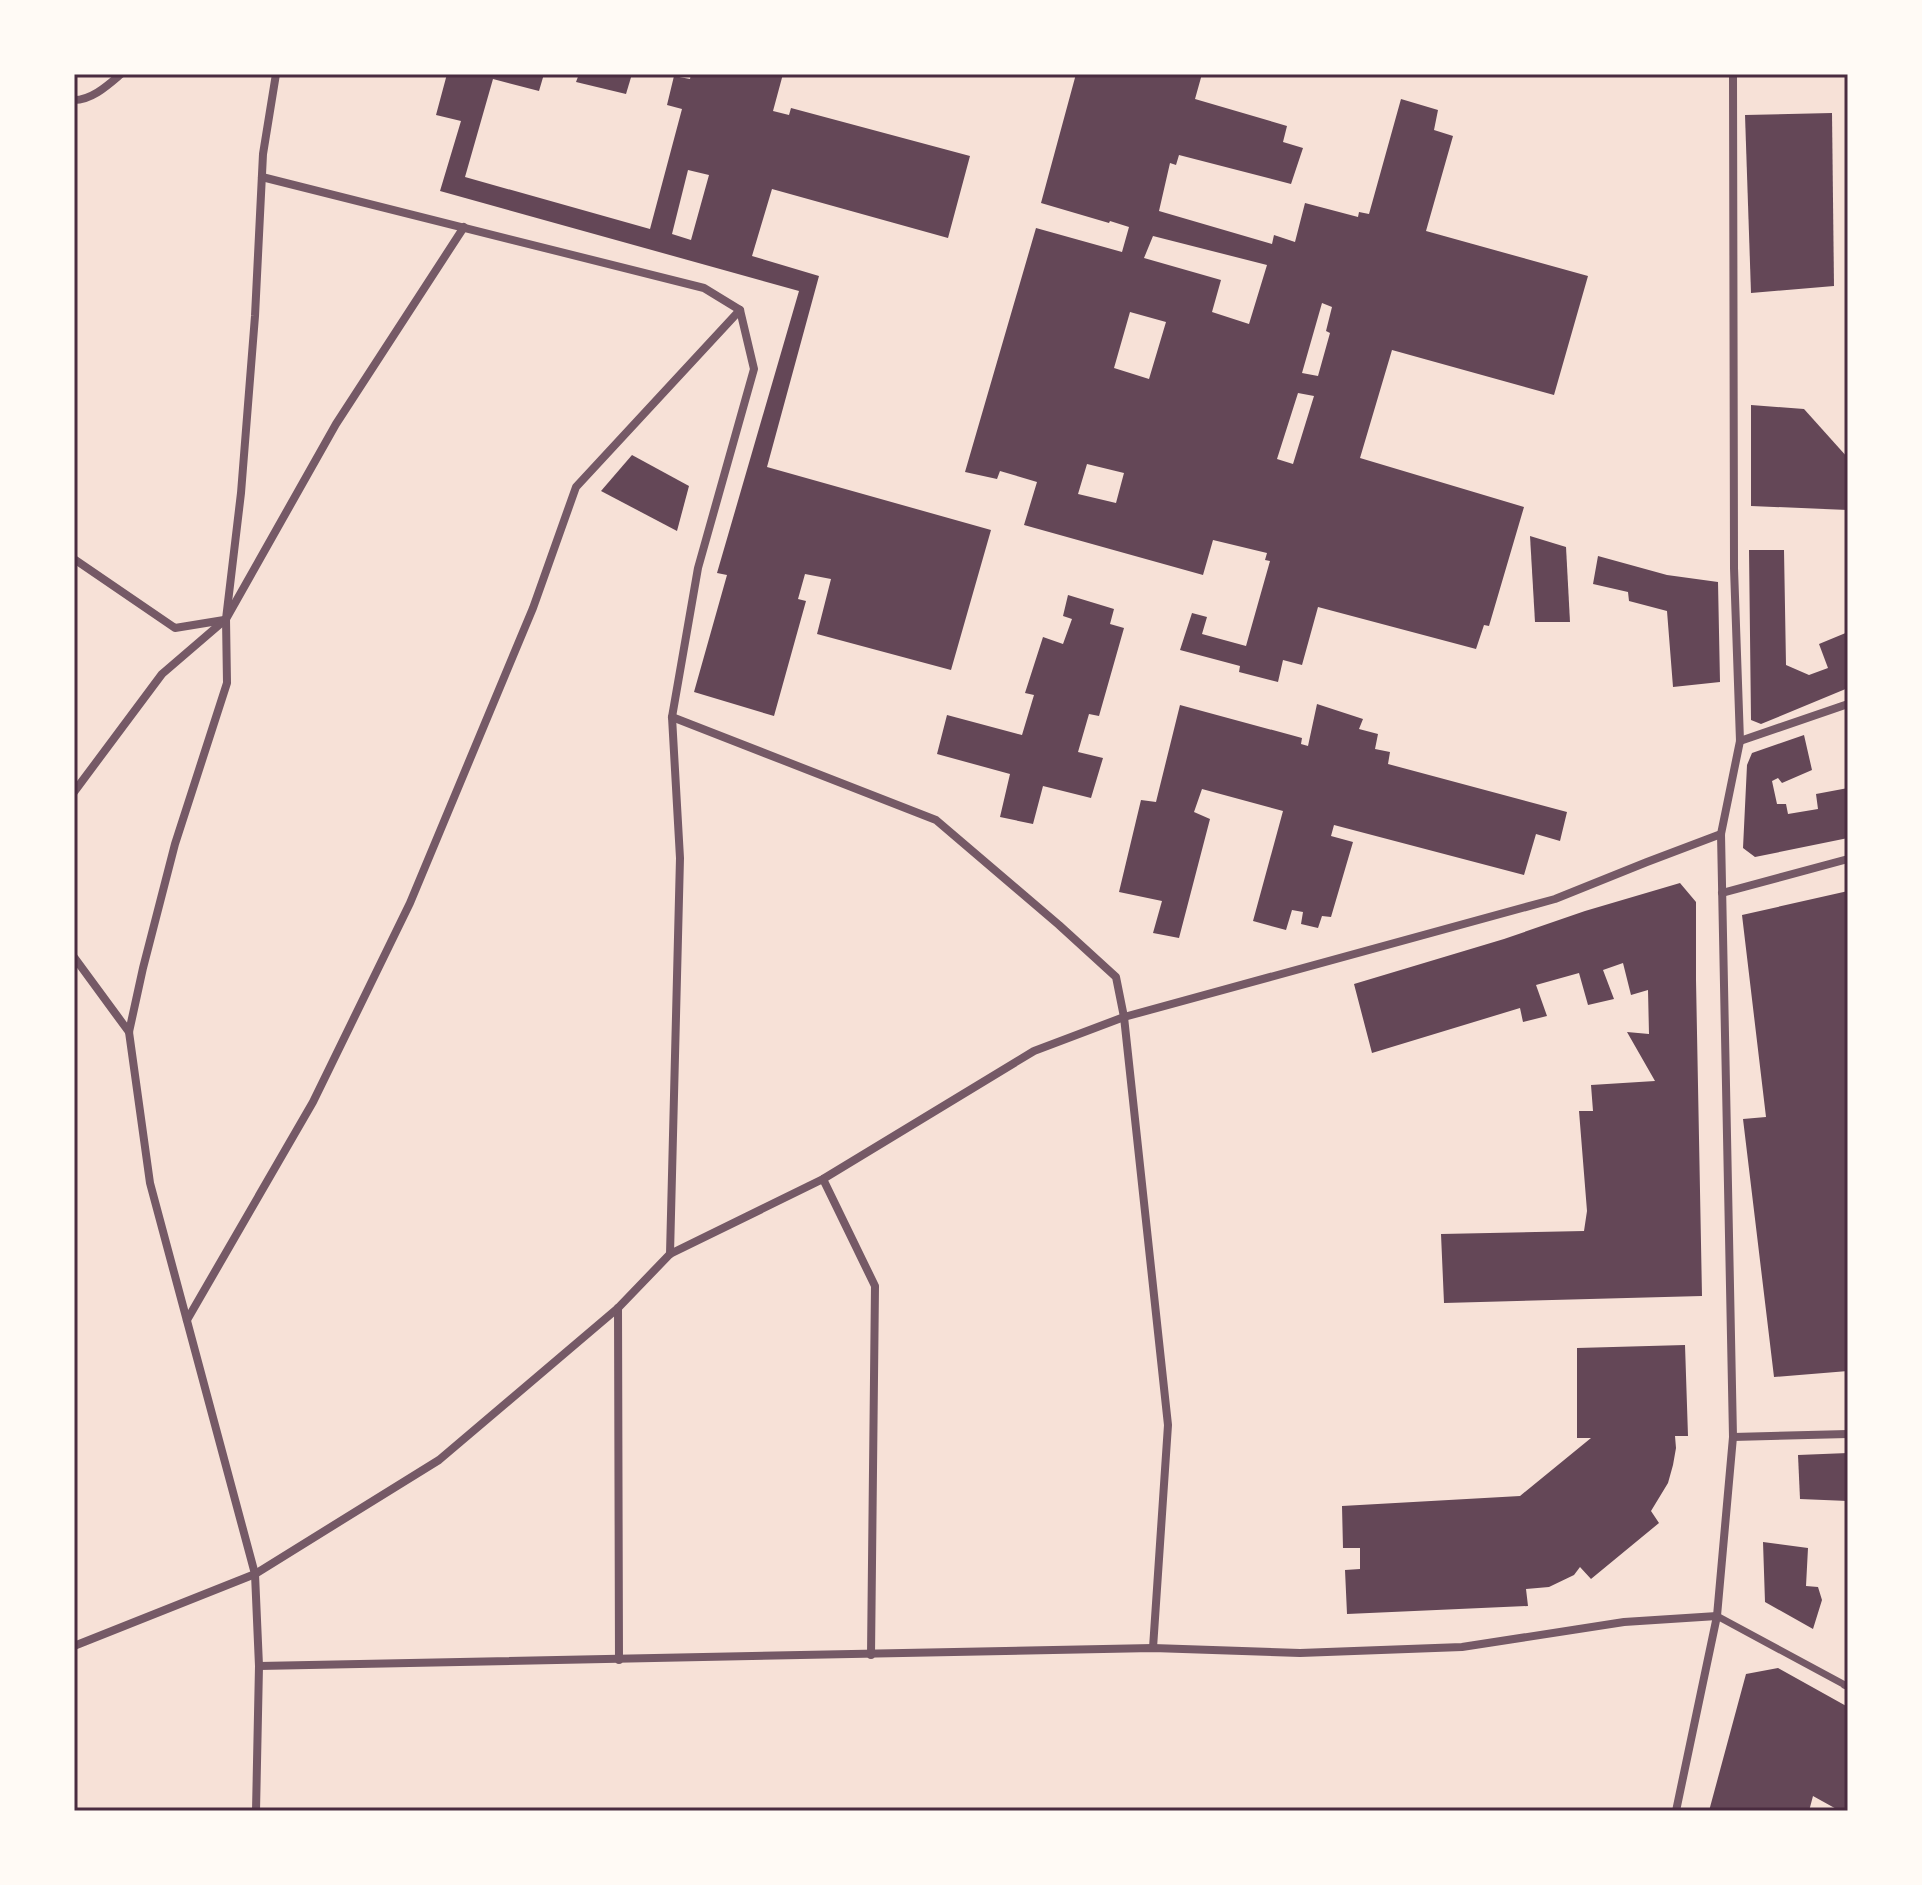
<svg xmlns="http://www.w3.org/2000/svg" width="1922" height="1885" viewBox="0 0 1922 1885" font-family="Figtree,sans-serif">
  <rect width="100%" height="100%" fill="#f7e1d7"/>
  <g fill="#644757" fill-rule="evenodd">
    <path d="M447,74H544L539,91L493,79L465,177L650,229L682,109L667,105L674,76L690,79L691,74H783L773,111L789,115L791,108L970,156L948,238L772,189L752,256L819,276L767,467L991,530L951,670L817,634L831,579L805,574L798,599L806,601L774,716L694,692L727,575L717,573L799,291L440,191L461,121L436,115ZM688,170L709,175L691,240L672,234Z"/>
    <path d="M579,74H632L626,94L576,82Z"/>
    <path d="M1076,74H1202L1195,99L1287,126L1283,142L1303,148L1291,184L1179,155L1176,165L1170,163L1159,211L1272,244L1274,235L1295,242L1305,203L1358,217L1359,212L1369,214L1401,99L1438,110L1434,130L1453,136L1426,231L1588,276L1554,395L1392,350L1360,458L1524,507L1489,626L1484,625L1476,649L1318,607L1302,665L1283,660L1278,682L1239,672L1240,666L1180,650L1192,613L1207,617L1202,634L1246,646L1270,561L1265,560L1267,553L1213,540L1203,575L1024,525L1037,482L1000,471L997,479L965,472L1036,228L1122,252L1129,227L1110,221L1109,223L1041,203ZM1153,236L1267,265L1249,324L1212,312L1221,280L1144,258ZM1322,303L1332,307L1326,331L1330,333L1318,376L1302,373ZM1130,312L1166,322L1149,379L1114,368ZM1298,393L1314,396L1293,464L1277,459ZM1087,464L1124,473L1116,503L1078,494Z"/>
    <path d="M1832,113L1834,286L1751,293L1745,115Z"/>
    <path d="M1751,405L1804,409L1848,458V510L1751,506Z"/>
    <path d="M632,455L689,486L677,531L601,491Z"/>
    <path d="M1530,536L1566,547L1570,622H1535Z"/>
    <path d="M1749,550H1784L1786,665L1809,675L1828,668L1819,644L1848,632V688L1761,724L1751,720Z"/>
    <path d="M1598,556L1667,575L1718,582L1720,682L1673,687L1667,611L1629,601L1628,592L1593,584Z"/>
    <path d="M1068,595L1114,609L1110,624L1124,628L1099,716L1089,714L1078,752L1103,758L1091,798L1043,786L1033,824L1000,817L1010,774L937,754L947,715L1022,735L1034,695L1025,693L1043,637L1063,644L1072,619L1063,616Z"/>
    <path d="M1317,704L1363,719L1359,729L1378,734L1375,749L1390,752L1388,764L1567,812L1560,841L1536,834L1524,875L1334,825L1331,836L1353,842L1331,917L1322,916L1318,928L1301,924L1303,912L1292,910L1286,930L1253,921L1283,811L1202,789L1194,812L1210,819L1179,938L1153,933L1162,901L1119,892L1141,800L1156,802L1180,705L1302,738L1301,744L1308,746Z"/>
    <path d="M1804,735L1812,770L1782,783L1778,778L1772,781L1777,804H1786L1788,814L1818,809L1816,794L1848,788V838L1755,857L1743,848L1747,765L1752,753Z"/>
    <path d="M1680,883L1696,902V980L1702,1296L1444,1303L1441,1234L1584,1231L1587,1211L1579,1111H1593L1591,1085L1655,1081L1627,1032L1649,1034L1648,990L1631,995L1623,963L1603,970L1614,999L1588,1005L1579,973L1536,985L1547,1016L1523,1022L1520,1008L1372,1053L1354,984L1504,939L1585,911Z"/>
    <path d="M1848,891V1371L1774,1377L1743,1119L1766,1117L1742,915Z"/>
    <path d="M1685,1345L1688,1436H1675L1676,1448L1673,1465L1668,1483L1651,1511L1659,1523L1591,1579L1580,1567L1574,1575L1549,1587L1526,1589L1528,1606L1347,1614L1345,1570L1360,1569V1548H1343L1342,1506L1520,1496L1591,1438H1577V1348Z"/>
    <path d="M1848,1453V1501L1800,1499L1798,1455Z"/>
    <path d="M1763,1542L1808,1548L1806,1586L1818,1587L1822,1600L1813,1629L1765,1602Z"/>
    <path d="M1778,1668L1848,1707V1811H1840L1813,1796L1809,1811H1709L1746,1674Z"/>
  </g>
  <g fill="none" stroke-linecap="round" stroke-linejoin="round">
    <path stroke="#755966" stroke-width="7" d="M1717,1616L1845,1685"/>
    <g stroke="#755966" stroke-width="8">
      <path d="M74,100C92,100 108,85 121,74"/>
      <path d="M262,177L704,288L740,310L754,369L698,568L672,717L680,858L670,1254"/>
      <path d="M74,559L175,628L224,620"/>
      <path d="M672,717L936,820L1059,925L1116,977L1124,1017L1168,1425L1153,1648"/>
      <path d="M1740,741L1848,704"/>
      <path d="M74,792L162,674L226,619L336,424L464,227"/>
      <path d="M1722,893L1848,859"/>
      <path d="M74,957L129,1032"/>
      <path d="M823,1179L875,1286L871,1655"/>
      <path d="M618,1308L619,1660"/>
      <path d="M187,1320L313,1102L410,903L533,608L576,487L740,310"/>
      <path d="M1733,1437L1848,1434"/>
      <path d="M74,1646L255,1574L439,1460L618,1308L670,1254L823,1179L1034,1051L1124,1017L1555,899L1647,862L1721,834"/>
      <path d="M259,1666L1153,1648L1300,1653L1462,1647L1624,1622L1717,1616"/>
      <path d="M1845,1685L1848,1686"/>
      <path d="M256,1811L259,1666L255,1574L150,1183L129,1032L143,968L175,844L227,683L226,619L241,493L255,316L263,154L276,74"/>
      <path d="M1676,1811L1717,1616L1733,1437L1721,834L1740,741L1734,568L1733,74"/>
    </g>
  </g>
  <rect width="1922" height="1885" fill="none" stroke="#fffaf5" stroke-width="152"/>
  <rect x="76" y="76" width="1770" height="1733" fill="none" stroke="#4a2c40" stroke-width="3"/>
</svg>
